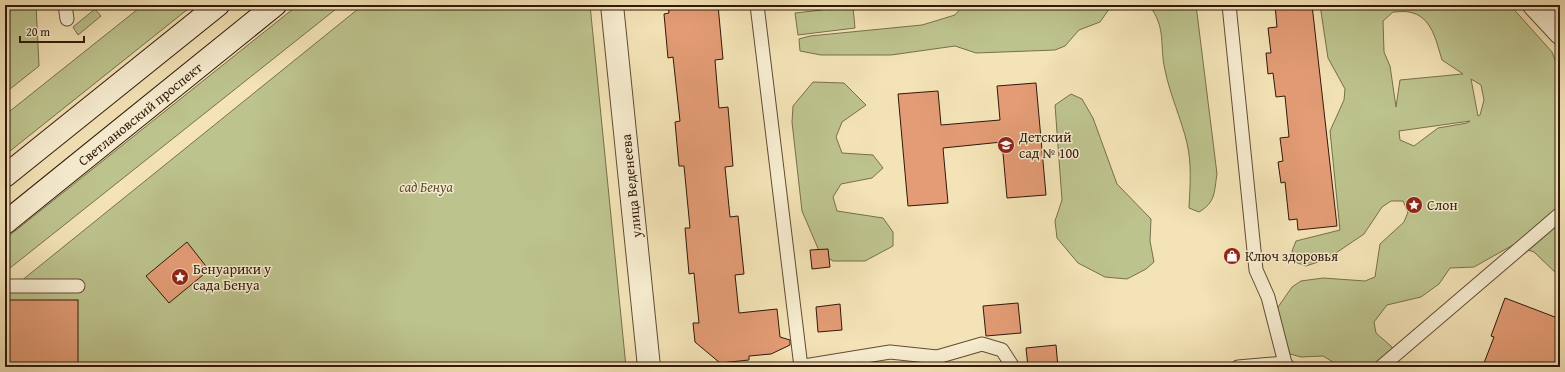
<svg xmlns="http://www.w3.org/2000/svg" width="1565" height="372" viewBox="0 0 1565 372" font-family="'Gentium Book Plus',serif">
  <rect width="100%" height="100%" fill="#f3e3b6"/>
  <filter id="stains"><feTurbulence type="fractalNoise" baseFrequency=".005" numOctaves="4"/><feColorMatrix values="0 0 0 0 .2 0 0 0 0 .09 0 0 0 0 .02 0 0 0 .5 -.17"/></filter>
  <radialGradient id="worn" r=".72"><stop offset=".6" stop-color="#630" stop-opacity="0"/><stop offset="1" stop-color="#630" stop-opacity=".3"/></radialGradient>
  <g fill="#bdc38d" stroke="#786e4c" fill-rule="evenodd">
    <path d="M5,5H36L39,66L5,93Z"/>
    <path d="M143,5H193L5,155V115Z"/>
    <path d="M298,5H341L5,272V239Z"/>
    <path d="M363,5H590L626,367H5V294Z"/>
    <path d="M807,5H839L828,10L853,7L855,28L798,35L795,13L822,10Z"/>
    <path d="M961,5H1112L1100,22L1079,30L1065,46L1055,50L976,53L955,46L891,55H821L800,51L799,39L810,36L922,25L955,15L962,7Z"/>
    <path d="M1149,5H1196L1217,174C1214,192 1216,202 1199,212L1189,208C1190,186 1192,165 1187,143C1181,118 1170,95 1165,70C1159,44 1167,29 1149,5Z"/>
    <path d="M1320,5H1510L1552,52L1560,73V275H1558L1534,252L1513,245L1474,267L1450,268L1439,284L1421,297L1387,305L1374,322L1376,333L1392,347L1395,357L1391,367H1333V362L1323,356L1301,357L1290,354L1276,310L1292,287L1301,281L1323,278L1365,281L1375,277L1380,244L1404,222L1408,212L1403,201H1391L1382,207L1364,234L1327,259L1306,266L1295,262L1292,251L1296,241L1340,230L1330,131L1344,100L1345,89L1328,58ZM1393,12C1398,12 1404,11 1409,12C1432,16 1436,41 1442,60L1463,74L1400,80L1396,107L1390,66L1384,52L1383,21ZM1471,79L1481,85L1484,100L1480,115L1478,116ZM1470,121L1467,123L1438,128L1414,146L1400,140L1399,131Z"/>
    <path d="M95,9L101,16L78,35L73,27Z"/>
    <path d="M813,82L844,83L866,105L842,122L836,137L842,153L873,155L883,168L872,178L841,184L833,197L837,211L883,218L893,232V246L865,261H833L820,253L802,211L792,122L793,106Z"/>
    <path d="M1071,94L1082,99L1093,118L1117,184L1151,219L1150,241L1154,262L1146,269L1127,279L1105,277L1078,263L1057,238L1055,221L1062,200L1055,105Z"/>
  </g>
  <g fill="#e39c75" stroke="#32180b">
    <path d="M668,5H718L723,59L715,60L719,108L728,107L733,166L725,167L730,217L738,216L744,274L735,275L739,313L777,309L780,337L790,340V345L771,354L749,356V360L720,363L695,342L693,323H699L694,273L689,274L685,228H690L684,166H679L675,122L680,121L673,57L668,58L664,14L669,13Z"/>
    <path d="M1275,5H1312L1337,226L1298,230L1297,219L1289,220L1285,182L1281,183L1278,162L1283,161L1280,138L1289,137L1285,96L1276,97L1273,73L1268,74L1266,53H1271L1268,28L1277,27Z"/>
    <path d="M1036,83L1046,195L1007,198L1002,142L943,148L948,203L908,206L898,94L938,91L941,125L1000,120L997,86Z"/>
    <path d="M187,242L209,270L169,303L146,276Z"/>
    <path d="M828,249L830,267L812,269L810,250Z"/>
    <path d="M1505,298L1560,319V367H1495L1484,363L1494,337L1491,336Z"/>
    <rect x="5" y="300" width="73" height="67"/>
    <path d="M1018,303L1021,333L986,336L983,306Z"/>
    <path d="M840,304L842,330L818,332L816,307Z"/>
    <path d="M1056,345L1058,367H1028L1026,348Z"/>
  </g>
  <g fill="none" stroke-linecap="round" stroke-linejoin="round">
    <g stroke="#624b36" stroke-width="15">
      <g id="service">
        <path d="M65,5L67,19"/>
        <path d="M757,5L801,367"/>
        <path d="M1229,5L1256,270L1268,297L1285,363L1288,367"/>
        <path d="M5,286H78"/>
        <path d="M937,357L982,344L1002,350L1013,367"/>
        <path d="M798,367L890,352L937,357L938,367"/>
        <path d="M1238,367L1285,363"/>
        <path d="M1381,367L1560,214"/>
      </g>
    </g>
    <g stroke="#624b36" stroke-width="24">
      <path id="minor" d="M1534,5L1560,33"/>
    </g>
    <g stroke="#624b36" stroke-width="24">
      <path id="tertiary" d="M612,5L649,367"/>
    </g>
    <g stroke="#32180b" stroke-width="24">
      <g id="secondary">
        <path d="M5,176L218,5"/>
        <path d="M5,223L275,5"/>
      </g>
    </g>
    <use href="#service" stroke="#f7edd0" stroke-width="13"/>
    <use href="#minor" stroke="#f7edd0" stroke-width="22"/>
    <use href="#tertiary" stroke="#f7edd0" stroke-width="22"/>
    <use href="#secondary" stroke="#f7edd0" stroke-width="22"/>
  </g>
  <defs>
    <g id="school-disc" transform="scale(0.9)"><circle r="9.5" fill="#8f2418" stroke="#f7edd0"/><path d="M0-5L7-2L0 1L-7-2ZM-4 1L0 2.5L4 1V4Q0 6-4 4Z" fill="#fff"/></g>
    <g id="sight-disc" transform="scale(0.9)"><circle r="9.5" fill="#8f2418" stroke="#f7edd0"/><path d="M0-6L1.8-2.2L6-1.7L2.9 1.2L3.7 5.4L0 3.3L-3.7 5.4L-2.9 1.2L-6-1.7L-1.8-2.2Z" fill="#fff"/></g>
    <g id="shop-disc" transform="scale(0.9)"><circle r="9.5" fill="#8f2418" stroke="#f7edd0"/><path d="M-5-2.5h2.3a2.7 3.5 0 0 1 5.4 0H5L5.5 6h-11ZM-1.5-2.5h3a1.5 2.3 0 0 0-3 0Z" fill="#fff"/></g>
  </defs>
  <g fill-rule="evenodd">
    <use href="#school-disc" x="1006" y="145"/>
    <use href="#sight-disc" x="1414" y="205"/>
    <use href="#shop-disc" x="1232" y="256"/>
    <use href="#sight-disc" x="180" y="277"/>
  </g>
  <g text-anchor="middle" stroke-width="3" stroke-linejoin="round" paint-order="stroke">
    <g font-size="14" fill="#32180b" stroke="#f7edd0">
      <text transform="translate(140 114) rotate(-39)" y="5">Светлановский проспект</text>
      <text transform="translate(631 186) rotate(-96)" y="5">улица Веденеева</text>
    </g>
    <g font-size="14" fill="#32180b" stroke="#f7edd0" text-anchor="start">
      <text x="1019" y="142">Детский<tspan x="1019" dy="16">сад № 100</tspan></text>
      <text x="1427" y="210">Слон</text>
      <text x="1245" y="261">Ключ здоровья</text>
      <text x="193" y="274">Бенуарики у<tspan x="193" dy="16">сада Бенуа</tspan></text>
    </g>
    <g font-size="14" font-style="italic" fill="#5c4b32" stroke="#f7edd0">
      <text x="426" y="192">сад Бенуа</text>
    </g>
  </g>
  <rect width="1565" height="372" fill="none" stroke="#f3e3b6" stroke-width="20"/>
  <rect x="6" y="6" width="1553" height="360" fill="none" stroke="#32180b" stroke-width="2"/>
  <rect x="10" y="10" width="1545" height="352" fill="none" stroke="#32180b"/>
  <path d="M20 36v6h64v-6" fill="none" stroke="#32180b" stroke-width="2"/>
  <text x="26" y="36" font-size="12" fill="#32180b" stroke="#f7edd0" stroke-width="3" paint-order="stroke">20 m</text>
  <rect width="100%" height="100%" filter="url(#stains)"/>
  <rect width="100%" height="100%" fill="url(#worn)"/>
</svg>
